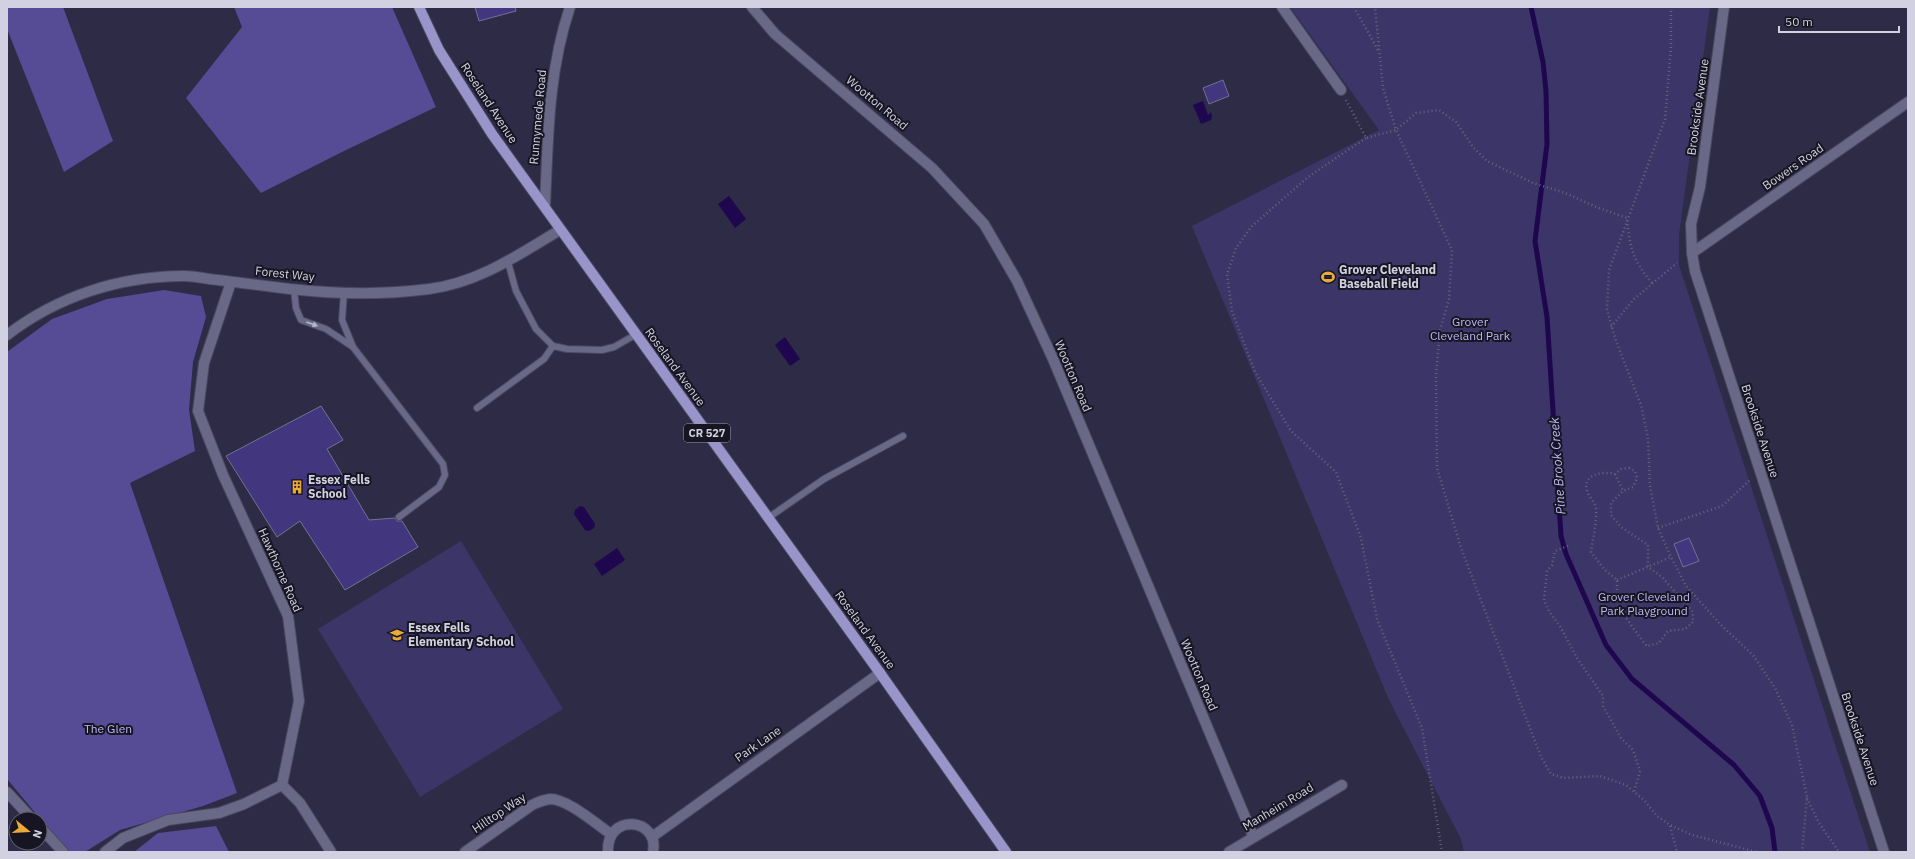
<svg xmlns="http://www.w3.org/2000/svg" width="1915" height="859" viewBox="0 0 1915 859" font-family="'IBM Plex Sans',sans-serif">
  <rect width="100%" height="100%" fill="#2d2b46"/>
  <g fill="#3c3668">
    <path d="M1290,7H1710L1679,235V265L1870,852H1464L1461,839L1389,700L1192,226L1379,130Z"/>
    <path d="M461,541L563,709L420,797L318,629Z"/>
  </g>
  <g fill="#564b95">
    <path d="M7,7H63L113,141L64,172L7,29Z"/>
    <path d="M234,7H392L436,107L342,152L261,193L186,98L242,27Z"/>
    <path d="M164,290L201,296L206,317L193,362L189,410L195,451L130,483L237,793L203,806L120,830L85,852H68L7,779V352L52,319L107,299Z"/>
    <path d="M216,826L229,852H134L158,833Z"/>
  </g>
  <g fill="#1e074e">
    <path d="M1203,101L1208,115L1211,112L1212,117L1211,120L1201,124L1193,105Z"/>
    <path d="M729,196L746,219L735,228L718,204Z"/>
    <path d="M785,337L800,359L790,366L775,345Z"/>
    <path d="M580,506L584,507L595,524L594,528L589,531L585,530L574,514L575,510Z"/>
    <path d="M617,548L625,560L602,576L594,564Z"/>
  </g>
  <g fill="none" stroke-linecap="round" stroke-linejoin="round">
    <path stroke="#1e074e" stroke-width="5" d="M1531,7L1543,62L1546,91L1547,144L1535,241L1547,317L1561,536L1566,554L1606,645L1632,679L1734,765L1760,796L1772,828L1775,852"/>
  </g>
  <g fill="#42367e" stroke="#737191">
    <path d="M475,7H515L516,11L479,21Z"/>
    <path d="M1223,80L1229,96L1209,104L1203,88Z"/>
    <path d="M321,406L343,440L327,449L369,520L395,518L397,521H402L418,547L345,590L300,521L277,537L226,456Z"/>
    <path d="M1689,538L1699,561L1683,567L1674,544Z"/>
  </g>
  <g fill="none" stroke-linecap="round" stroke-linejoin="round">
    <g stroke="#4a475f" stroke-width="8">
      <g id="service">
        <path d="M508,262L516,291L536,329L553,346L567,349L602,350L614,347L635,335"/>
        <path d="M294,289L296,308L301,320L326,329L353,347L443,464L445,475L439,487L399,517"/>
        <path d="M344,292L342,320L353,347"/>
        <path d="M477,408L544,359L553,346"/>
        <path d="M768,518L824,479L903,436"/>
      </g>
    </g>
    <g stroke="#4a475f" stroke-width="12">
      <g id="minor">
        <path d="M752,7L775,34L932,168L984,224L1017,281L1053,359L1253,836"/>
        <path d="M1282,7L1341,90"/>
        <path d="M1692,253L1908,102"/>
        <path d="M7,335C58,296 120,276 184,276C195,276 207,279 218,280C242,283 266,286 290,289C335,294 383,295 429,289C478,283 518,255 560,230"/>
        <path d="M282,785L300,803L331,852"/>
        <path d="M7,792L32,819"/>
        <path d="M40,827L63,852"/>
        <path d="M652,837L880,673"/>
        <path d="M105,852L123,838L168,820L219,813L244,804L282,785L299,701L288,616L223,475L198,411L204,363L231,282"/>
        <path d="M465,852L532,805C538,802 543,800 550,799C568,799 596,824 611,834"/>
        <path d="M608,852C606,812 660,818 653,852"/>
        <path d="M1229,852L1342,785"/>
      </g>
    </g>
    <g stroke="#4a475f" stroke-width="12">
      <g id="tertiary">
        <path d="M1724,7L1700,187L1691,224L1692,253L1695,271L1884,852"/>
        <path d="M545,206C548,139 548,72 570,7"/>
      </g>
    </g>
    <g stroke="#4a475f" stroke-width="12">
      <path id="primary" d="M419,7L439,50L492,134L880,673L1006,852"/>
    </g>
    <g stroke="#65647c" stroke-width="2.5" stroke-dasharray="1 3" stroke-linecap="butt">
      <path d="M1354,7L1379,52"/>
      <path d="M1671,7V47L1665,119L1609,270L1607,310L1616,341L1641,405L1648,438L1650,486L1658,528L1671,557L1686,586L1721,625L1753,655L1775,688L1792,725L1807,797L1802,852"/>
      <path d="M1346,100L1366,138L1396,130L1383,88L1375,7"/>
      <path d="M1366,138L1308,177L1251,227L1236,248L1227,274L1232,311L1255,372L1291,431L1336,472L1361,538L1377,619L1422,728L1442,852"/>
      <path d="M1652,283C1632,259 1630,248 1627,218L1596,207L1565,193L1533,183L1487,161L1473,147L1456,122L1439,110L1416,113L1396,130L1452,250L1449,299L1440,330L1436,376L1437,468L1461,548L1541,757L1551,774L1563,778L1600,776L1626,785L1644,800L1657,816L1670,825L1692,835L1757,852"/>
      <path d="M1611,327L1634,299L1677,263"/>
      <path d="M1629,468L1635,471L1637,478L1633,487L1623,491L1611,503V515L1621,527L1648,545V567L1662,577L1693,612V622L1685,629L1668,631L1659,643L1647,646C1643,642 1619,609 1618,605C1617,597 1617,588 1617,580L1604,569L1591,552C1593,537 1597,523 1596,508C1595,502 1589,497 1587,491C1582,474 1603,471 1615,474L1621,469Z"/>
      <path d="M1615,474L1623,491"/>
      <path d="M1658,528L1722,506L1750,480"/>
      <path d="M1568,546L1555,551L1552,565L1547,571L1544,600L1549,611L1561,628L1577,658L1603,696V706L1621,738L1633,750L1640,771L1634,792"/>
      <path d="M1617,580L1671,557"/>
      <path d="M1807,798L1819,823L1839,852"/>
      <path d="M1670,826L1677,852"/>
    </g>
    <use href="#service" stroke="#6a6887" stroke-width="6"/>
    <use href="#minor" stroke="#6a6887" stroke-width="10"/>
    <use href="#tertiary" stroke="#6a6887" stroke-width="10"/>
    <use href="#primary" stroke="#9995cb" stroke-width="10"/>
  </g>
  <defs><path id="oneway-solid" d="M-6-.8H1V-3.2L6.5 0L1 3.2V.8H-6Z"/></defs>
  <use fill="#b7b7cb" href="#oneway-solid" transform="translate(312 324) rotate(20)"/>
  <defs>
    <g id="stadium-bare" transform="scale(1.08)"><path d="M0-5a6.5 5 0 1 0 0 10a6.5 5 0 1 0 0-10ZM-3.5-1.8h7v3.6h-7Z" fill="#eaaa39" stroke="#161521" stroke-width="2.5" paint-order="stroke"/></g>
    <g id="building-bare" transform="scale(1.08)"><path d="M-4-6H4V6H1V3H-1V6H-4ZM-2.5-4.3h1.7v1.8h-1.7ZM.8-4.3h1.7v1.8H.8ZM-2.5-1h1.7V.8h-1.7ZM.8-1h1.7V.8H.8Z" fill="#eaaa39" stroke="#161521" stroke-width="2.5" paint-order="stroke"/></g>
    <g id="school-bare" transform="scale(1.08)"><path d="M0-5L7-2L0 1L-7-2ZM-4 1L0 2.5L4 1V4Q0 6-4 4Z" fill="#eaaa39" stroke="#161521" stroke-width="2.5" paint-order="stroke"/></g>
  </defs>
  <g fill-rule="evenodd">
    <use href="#stadium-bare" x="1328" y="277"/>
    <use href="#building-bare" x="297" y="487"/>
    <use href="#school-bare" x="397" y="635"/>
  </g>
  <g text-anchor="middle" stroke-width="4" stroke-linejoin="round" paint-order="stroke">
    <rect fill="#161521" stroke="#9999a8" stroke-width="1" x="684" y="424" width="46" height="18" rx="3"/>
    <g font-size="11" font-weight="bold" fill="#d1d1e2">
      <text x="707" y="437">CR 527</text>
    </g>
    <g font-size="12" fill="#d1d1e2" stroke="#161521">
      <text transform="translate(489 103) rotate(57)" y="4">Roseland Avenue</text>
      <text transform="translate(877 103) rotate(40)" y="4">Wootton Road</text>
      <text transform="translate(1698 107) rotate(-82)" y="4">Brookside Avenue</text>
      <text transform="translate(538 117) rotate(-85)" y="4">Runnymede Road</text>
      <text transform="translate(1793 167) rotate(-35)" y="4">Bowers Road</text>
      <text transform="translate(285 274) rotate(6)" y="4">Forest Way</text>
      <text transform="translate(675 367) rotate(54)" y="4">Roseland Avenue</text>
      <text transform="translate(1073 376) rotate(67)" y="4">Wootton Road</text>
      <text transform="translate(1760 431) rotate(72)" y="4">Brookside Avenue</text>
      <text transform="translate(280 570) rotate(66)" y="4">Hawthorne Road</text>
      <text transform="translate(865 630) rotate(54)" y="4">Roseland Avenue</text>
      <text transform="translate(1199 675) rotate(67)" y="4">Wootton Road</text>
      <text transform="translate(1860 739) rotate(72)" y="4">Brookside Avenue</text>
      <text transform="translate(758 744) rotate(-35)" y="4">Park Lane</text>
      <text transform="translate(1278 807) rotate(-31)" y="4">Manheim Road</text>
      <text transform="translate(499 813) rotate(-34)" y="4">Hilltop Way</text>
    </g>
    <g font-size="12" font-weight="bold" fill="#d1d1e2" stroke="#161521" text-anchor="start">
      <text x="1339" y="274">Grover Cleveland<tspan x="1339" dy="14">Baseball Field</tspan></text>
      <text x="308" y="484">Essex Fells<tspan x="308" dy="14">School</tspan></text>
      <text x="408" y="632">Essex Fells<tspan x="408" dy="14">Elementary School</tspan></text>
    </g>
    <g font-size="12" fill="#bcb8f7" stroke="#161521">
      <text x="1470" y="326">Grover<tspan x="1470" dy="14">Cleveland Park</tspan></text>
      <text x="1644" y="601">Grover Cleveland<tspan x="1644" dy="14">Park Playground</tspan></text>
      <text x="108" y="733">The Glen</text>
    </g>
    <g font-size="13" font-style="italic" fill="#bbb6f5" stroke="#161521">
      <text transform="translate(1557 466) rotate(-94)" y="5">Pine Brook Creek</text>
    </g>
  </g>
  <rect width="1915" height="859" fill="none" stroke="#d1d1e2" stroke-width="16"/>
  <g transform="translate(28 831) rotate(108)"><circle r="19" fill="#161521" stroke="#61606e"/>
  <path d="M0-3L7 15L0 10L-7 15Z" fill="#eaaa39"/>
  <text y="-6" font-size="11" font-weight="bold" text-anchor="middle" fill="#d1d1e2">N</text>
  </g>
  <path d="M1779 26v6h120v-6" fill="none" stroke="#d1d1e2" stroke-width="2"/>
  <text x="1785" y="26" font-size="12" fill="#d1d1e2" stroke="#161521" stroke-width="3" paint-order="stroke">50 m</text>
</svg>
